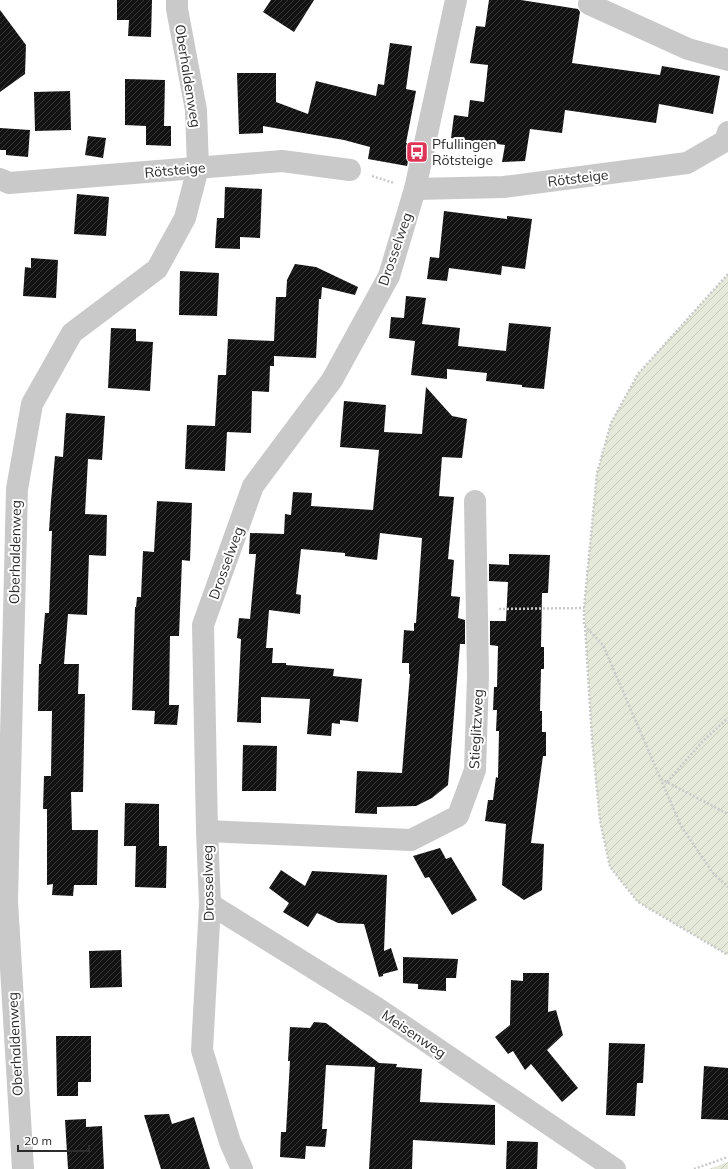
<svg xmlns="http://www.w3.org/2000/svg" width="728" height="1169" viewBox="0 0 728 1169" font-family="Mulish,sans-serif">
  <defs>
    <pattern id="garden-furrows" width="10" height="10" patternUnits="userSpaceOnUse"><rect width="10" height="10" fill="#e4e9da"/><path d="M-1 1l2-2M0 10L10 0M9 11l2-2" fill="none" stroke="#c4c8bb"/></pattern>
    <pattern id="building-hatch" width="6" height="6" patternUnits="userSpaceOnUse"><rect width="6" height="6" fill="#131313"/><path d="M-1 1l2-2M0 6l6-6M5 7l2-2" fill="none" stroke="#363636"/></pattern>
  </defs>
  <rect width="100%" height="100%" fill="#fff"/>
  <g fill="url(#garden-furrows)">
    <path d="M728,274V955L638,902L610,867L600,821L592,739L584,608L597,473L611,423L638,374Z"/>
    <path d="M728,1162V1169H709Z"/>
  </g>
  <g fill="url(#building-hatch)">
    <path d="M117,0H152L151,37L128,36L129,20H117Z"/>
    <path d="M271,0H314L294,32L263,12Z"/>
    <path d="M489,0H521L578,9L580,12L572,63L660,75L662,66L720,76L713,114L659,104L656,123L565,110L562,133L530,129L525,161L502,162L505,145L451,138L454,115L468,117L470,100L484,102L488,65L470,63L476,26L485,27Z"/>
    <path d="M0,10L26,45L25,74L0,92Z"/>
    <path d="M390,43L412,46L406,89L416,91L406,143L412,144L407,166L368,159L370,147L344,140L263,126V133L239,134L237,73H276V102L308,114L316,81L376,96L378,84L384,85Z"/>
    <path d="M125,79L165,80L164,126H171V146L146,145V126L125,125Z"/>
    <path d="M70,91L71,130L35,131L34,92Z"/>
    <path d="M0,128L30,130L28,157L6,155V150H0Z"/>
    <path d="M88,136L106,138L103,158L85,155Z"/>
    <path d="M225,187L262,189L260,238L240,237V249L215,248L217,218H224Z"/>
    <path d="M77,194L109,197L106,236L74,234Z"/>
    <path d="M444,211L507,219V216L532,219L525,269L502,266L501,275L449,268L447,281L427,279L430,257L439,258Z"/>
    <path d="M31,258L58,260L56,298L23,296L25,267L31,268Z"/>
    <path d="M295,264L316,267L358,287L355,295L322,287L321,299H319L316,358L274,356V366H270L269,392L252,391L251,433L227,432L225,471L185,469L187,425L215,426L218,375H226L228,339L274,341L276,297H286L287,280Z"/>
    <path d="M180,271L219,273L217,316L179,315Z"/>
    <path d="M406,296L426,298L422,324L460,328L458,346L506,351L509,323L551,327L544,389L522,387V385L486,381L487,373L447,369V379L411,375L415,341L389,338L391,317L404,318Z"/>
    <path d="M111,328L136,329V341L153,342L150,391L108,388Z"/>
    <path d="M426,387L452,416L467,419L462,458L442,457L439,496L454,497L448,559L454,560L451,596L460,597L458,618L465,620V644H460L448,785L432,798L416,806L377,807V814L355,813L357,771L402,773L410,674H409V663H402L404,630L414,631V623H416L422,538L380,533L377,560L345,556V553L301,549L296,594L301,595L300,614L269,610L266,648H273L272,663H286V665L334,669L333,676L362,679L358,722L340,720V724L332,723L331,736L307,734L310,699L261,697V723L237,722L241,639L237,638L239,618L250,619L256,554H249L250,533L284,534L285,514L291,515L293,492L312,493L311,506L373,510L379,450L340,447L344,401L386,405L384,432L422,434Z"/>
    <path d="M66,413L105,416L102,460L88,459L85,514L107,515L106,556L89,555L87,615L68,614L64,664H79L78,694H85L83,792H71L72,830H98L97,885H74L73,896L52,895L53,884L47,885V809H43L44,776H51L52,711H38L39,664H41L45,613H49L52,531H49L51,501L55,456L63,457Z"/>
    <path d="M157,501L192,503L190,561L182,560L179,636H170L169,705H179L177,725L154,724L155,711L132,710L135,607H136L137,597H141L143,551L154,552Z"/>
    <path d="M509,554L550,555L548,593H542L541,647H544V669H541L540,711H542V732H546V756H543L531,843L544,844L542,890L524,900L502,885L506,824L485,821L488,800H493L496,777L498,778L499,731H496L497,710H493L494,687H497L498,646L490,645V621H506L508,582L489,581V564L509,565Z"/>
    <path d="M243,745L277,746L276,791H242Z"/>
    <path d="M125,803L159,804V846H167L166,888L135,887L136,846H124Z"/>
    <path d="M440,848L446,859L451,857L477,900L452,915L429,877L425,878L413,856Z"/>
    <path d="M281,870L305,886L312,871L387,875L384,951L391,948L398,970L383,974V976L379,977L364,924L338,923L317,913L308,927L283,912L289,903L269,888Z"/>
    <path d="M121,950L122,987L90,988L89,951Z"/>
    <path d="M403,957L458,959L456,978H446V991L418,989V984L403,983Z"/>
    <path d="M523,973H549L548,1012L556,1010L563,1035L547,1050L578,1088L562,1102L531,1064L525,1070L513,1051L508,1054L495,1037L510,1025L511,980L523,981Z"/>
    <path d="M314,1022L326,1023L379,1063L397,1064L396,1067L422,1069L420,1102L495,1105V1145L413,1140L412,1169H369L375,1067L326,1065L322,1129H327L325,1147L306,1146L305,1159L280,1157L281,1132H286L290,1061H288L290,1027L310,1028Z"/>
    <path d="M56,1036H91V1082H78V1096H57Z"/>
    <path d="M609,1043L645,1044L643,1083H637L635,1116L606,1115Z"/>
    <path d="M704,1066L728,1068V1120L701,1119Z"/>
    <path d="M169,1114L172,1124L194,1117L210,1169H161L144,1115Z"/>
    <path d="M86,1119V1127L102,1126L104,1169H68L65,1120Z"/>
    <path d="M507,1141L538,1142L537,1169H506Z"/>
  </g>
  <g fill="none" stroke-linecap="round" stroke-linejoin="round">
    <g stroke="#c9c9c9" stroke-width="2.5" stroke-dasharray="2 2" stroke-linecap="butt">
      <path d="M372,176L394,183"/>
      <path d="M728,274L638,374L611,423L597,473L584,608V625L603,645L681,826L713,873L728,887"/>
      <path d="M499,609L584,608"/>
      <path d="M585,626L592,739L600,821L610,867L638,902L728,955"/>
      <path d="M661,779L728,814"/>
      <path d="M667,782L703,741L728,718"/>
      <path d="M694,1169L728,1157"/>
    </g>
    <g stroke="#c9c9c9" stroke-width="22">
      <path d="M589,4L688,49L728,60"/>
      <path d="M0,179L9,183L282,161L350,170"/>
      <path d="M415,189L504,187L687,163L725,141L728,132"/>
      <path d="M207,831L411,840L458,816L475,770L478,676L475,501"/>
      <path d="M210,904L377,1008L615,1169"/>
      <path d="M23,1169L7,901L17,489L32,404L72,333L157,269L185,218L198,168L196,110L177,9V0"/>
      <path d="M242,1169L230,1142L202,1050L210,904L207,831L203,625L253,486L332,380L389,276L415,189L456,0"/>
    </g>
  </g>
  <defs>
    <g id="bus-square" transform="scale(1.15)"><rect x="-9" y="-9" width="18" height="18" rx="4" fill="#dd3457" stroke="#fff"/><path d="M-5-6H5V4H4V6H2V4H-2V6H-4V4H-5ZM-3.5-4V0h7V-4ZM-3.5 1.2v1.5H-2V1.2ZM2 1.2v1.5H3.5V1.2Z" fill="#fff"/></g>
  </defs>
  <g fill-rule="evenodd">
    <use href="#bus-square" x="417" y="152"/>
  </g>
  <g text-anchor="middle" stroke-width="4" stroke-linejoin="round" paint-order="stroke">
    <g font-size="14" fill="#2c2c2c" stroke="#fff">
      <text transform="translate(188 76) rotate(81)" y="5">Oberhaldenweg</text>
      <text transform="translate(175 170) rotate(-5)" y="5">Rötsteige</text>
      <text transform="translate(578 178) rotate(-7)" y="5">Rötsteige</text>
      <text transform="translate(395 249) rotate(-71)" y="5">Drosselweg</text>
      <text transform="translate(15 552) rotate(-89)" y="5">Oberhaldenweg</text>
      <text transform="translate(226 563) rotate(-70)" y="5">Drosselweg</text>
      <text transform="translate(476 729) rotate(-87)" y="5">Stieglitzweg</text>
      <text transform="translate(208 883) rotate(-91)" y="5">Drosselweg</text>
      <text transform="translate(414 1034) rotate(34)" y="5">Meisenweg</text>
      <text transform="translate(15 1044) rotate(-93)" y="5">Oberhaldenweg</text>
    </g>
    <g font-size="14" fill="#2c2c2c" stroke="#fff" text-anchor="start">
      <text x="432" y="149">Pfullingen<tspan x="432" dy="16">Rötsteige</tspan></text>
    </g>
  </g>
  <path d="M18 1145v6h71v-6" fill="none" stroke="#2c2c2c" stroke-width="2"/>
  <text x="24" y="1145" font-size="12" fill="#2c2c2c" stroke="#ffffff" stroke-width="3" paint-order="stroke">20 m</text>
</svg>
